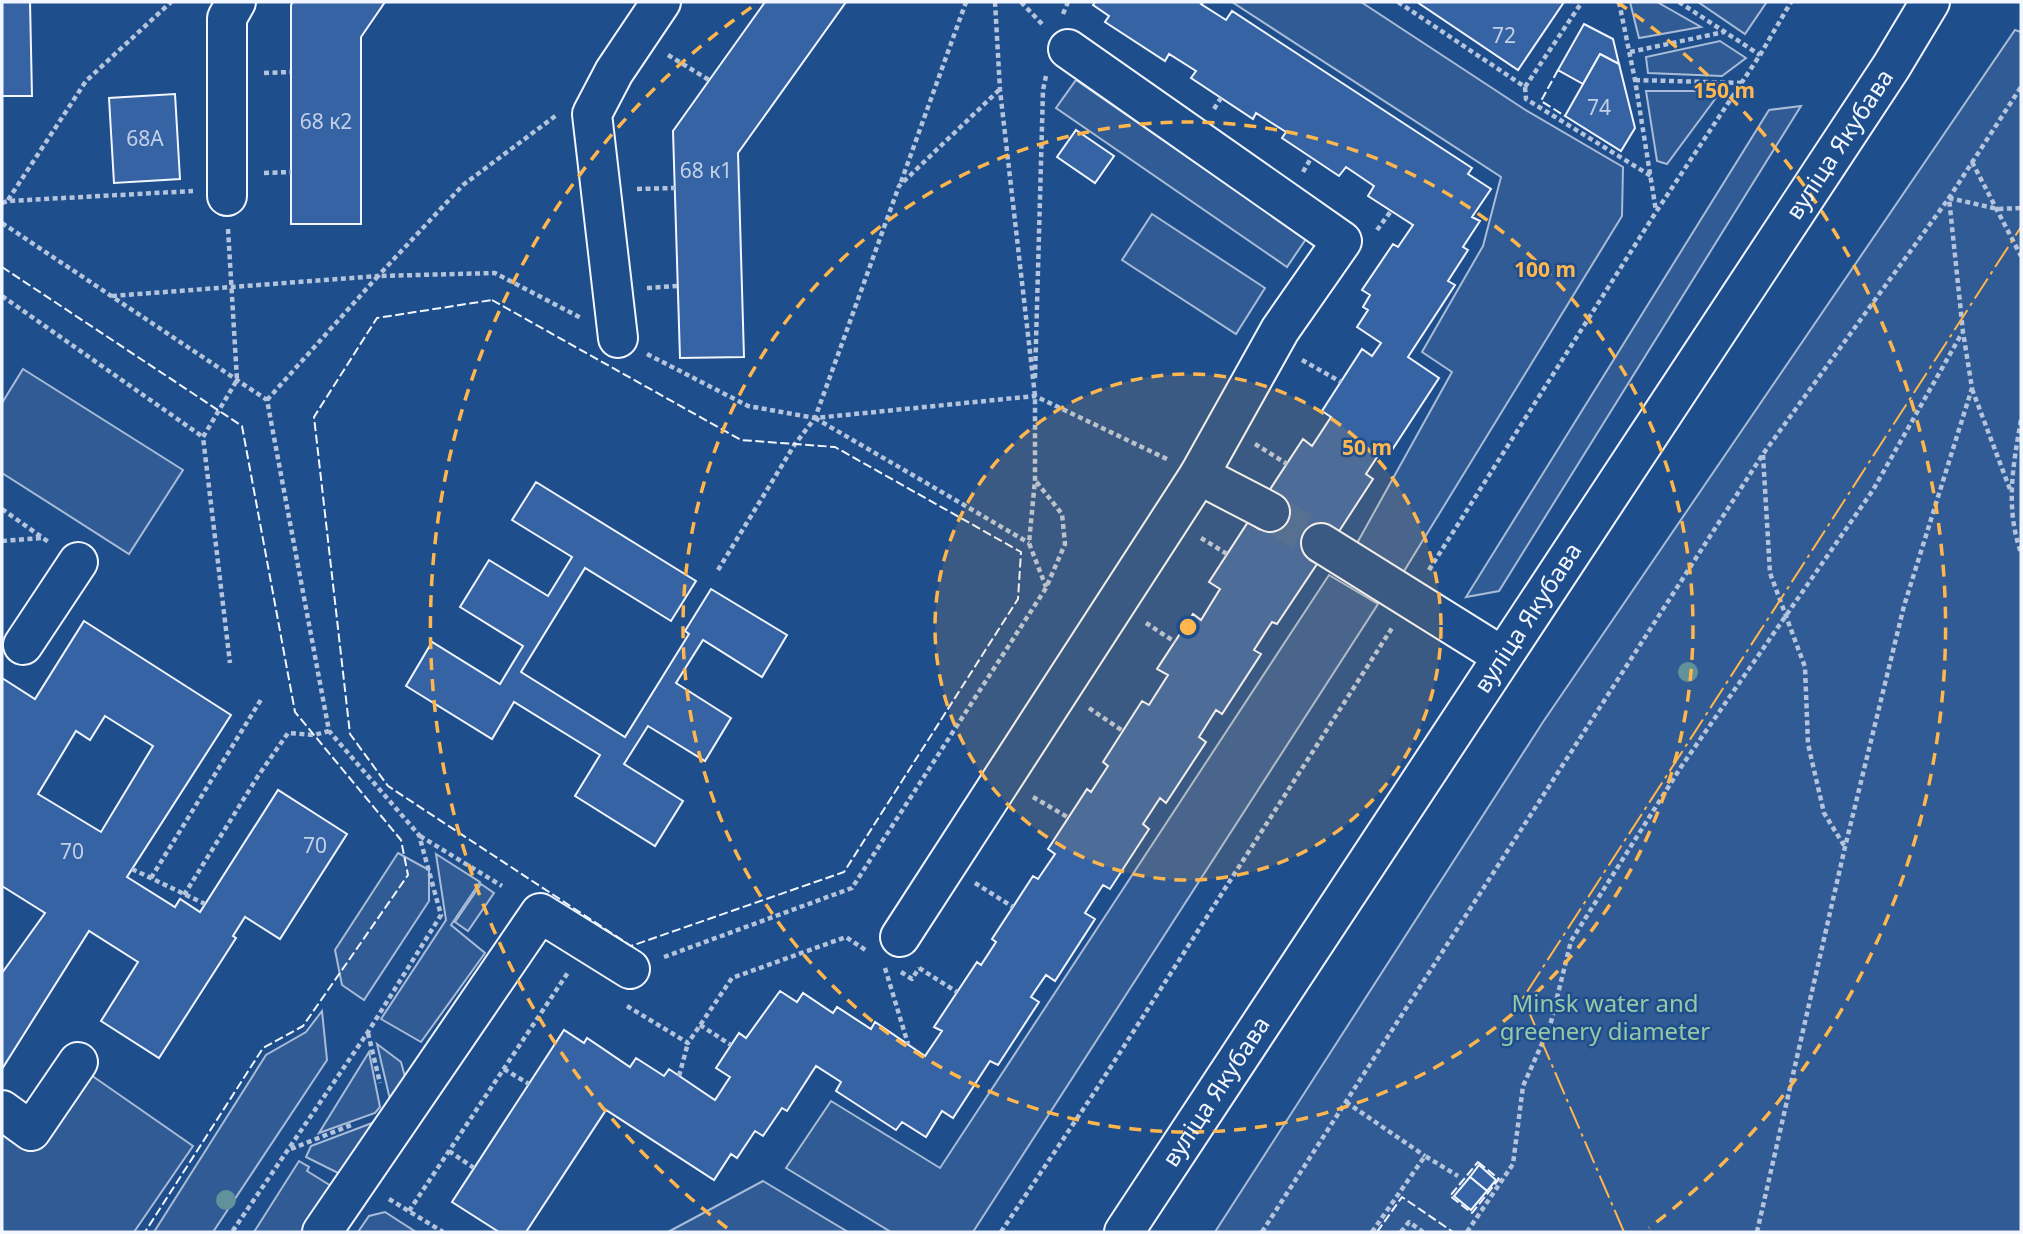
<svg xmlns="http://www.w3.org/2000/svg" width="2023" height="1234" viewBox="0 0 2023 1234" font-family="'Noto Sans',sans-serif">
  <rect width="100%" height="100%" fill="#1f4e8c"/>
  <g fill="#305b95" stroke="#a8bbd7" stroke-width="2">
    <path d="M1232,2H1361L1524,109L1623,167L1622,216L1401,576L1356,545L1452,372L1422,352L1483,246L1501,177Z"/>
    <path d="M1630,2H1657L1701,27L1639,38Z"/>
    <path d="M1698,2H1765L1766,3L1745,34Z"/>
    <path d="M2015,30L2021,32V1232H1215L1543,722Z"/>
    <path d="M1720,41L1746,58L1722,76L1648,73L1646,57Z"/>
    <path d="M1076,80L1306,239L1287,267L1056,108Z"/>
    <path d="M1646,91H1721L1667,164L1657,161Z"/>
    <path d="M1801,106L1499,591L1466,597L1769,110Z"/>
    <path d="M1152,214L1265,288L1236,334L1122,260Z"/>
    <path d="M23,369L183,470L129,554L2,473V403Z"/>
    <path d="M1329,575L1378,604L973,1232H891L786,1168L831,1101L940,1168Z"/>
    <path d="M398,853L429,870V901L364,1000L342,985L335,950Z"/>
    <path d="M436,854L480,882L451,925L485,953L421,1042L381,1019L446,920Z"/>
    <path d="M481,884L494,893L468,931L455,922Z"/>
    <path d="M322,1011L327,1060L213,1232H154L266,1055L306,1032Z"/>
    <path d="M377,1044L401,1062L407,1084L392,1108Z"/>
    <path d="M369,1052L380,1107L375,1113L319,1133Z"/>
    <path d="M78,1066L193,1146L134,1232H2V1118L30,1137Z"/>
    <path d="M380,1120L346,1177L306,1157L311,1146Z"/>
    <path d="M299,1161L309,1167L307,1171L336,1189L309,1232H254Z"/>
    <path d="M763,1181L848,1232H668Z"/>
    <path d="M385,1212L416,1232H358L369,1216Z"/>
  </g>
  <g fill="#3563a3" stroke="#f2f6ff" stroke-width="2" fill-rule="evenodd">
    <path d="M2,2H30L32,96H2Z"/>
    <path d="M293,2H385L361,37V224H291V5Z"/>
    <path d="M765,2H846L738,153L744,357L680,358L673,131Z"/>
    <path d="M1095,2H1203L1201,4L1226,20L1232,11L1472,168L1468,174L1491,189L1472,217L1480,221L1463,247L1468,250L1448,281L1455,285L1408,357L1439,378L1390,453L1383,448L1366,474L1373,479L1334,539L1327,535L1310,560L1317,564L1277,624L1272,622L1254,650L1261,654L1222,714L1216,710L1199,737L1206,742L1166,803L1160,798L1143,824L1149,829L1110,889L1103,885L1085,913L1095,919L1055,981L1046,975L1031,997L1039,1002L998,1065L990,1061L953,1118L942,1111L926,1137L902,1122L896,1130L836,1091L841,1082L816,1066L787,1111L782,1108L763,1136L755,1131L737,1158L731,1154L714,1180L606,1110L526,1232H499L452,1202L564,1030L584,1043L587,1038L630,1067L636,1058L664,1076L669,1069L715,1100L730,1077L716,1068L739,1033L746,1038L780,991L797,1002L803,993L833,1013L837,1007L871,1029L875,1022L925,1056L942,1031L934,1027L977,962L981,965L996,942L992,939L1033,876L1038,879L1055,854L1048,849L1087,789L1091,792L1108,766L1103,762L1142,701L1149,705L1168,675L1157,669L1193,614L1201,620L1220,589L1209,582L1248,522L1259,529L1277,501L1267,494L1303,439L1312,446L1331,417L1322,411L1362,349L1372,356L1381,343L1357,327L1368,310L1363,307L1370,295L1362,290L1393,244L1398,247L1413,225L1368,196L1374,186L1346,167L1339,176L1282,138L1286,132L1256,113L1253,119L1191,78L1196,71L1169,54L1165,61L1105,22L1109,16L1093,5Z"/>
    <path d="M1417,2H1564L1518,70Z"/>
    <path d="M1584,24L1613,39L1619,64L1600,54L1583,84L1558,70Z"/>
    <path d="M1600,54L1619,64L1635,128L1621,151L1565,116Z"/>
    <path d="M175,94L180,179L114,183L109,98Z"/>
    <path d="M1076,130L1114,156L1095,183L1057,157Z"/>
    <path d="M536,482L696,581L671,621L585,568L521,672L625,737L689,634L685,631L711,589L787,635L762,677L703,640L676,683L731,718L705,761L648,726L624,764L683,801L655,846L575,796L600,755L514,702L492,739L406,686L432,642L500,684L523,646L460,607L489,560L548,596L572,557L512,520Z"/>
    <path d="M84,621L231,715L127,877L175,907L180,899L200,912L278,790L347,834L280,939L245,917L233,936L236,938L159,1058L101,1021L138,962L89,931L2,1069V973L45,913L2,886V678L35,699ZM105,716L153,746L101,832L38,794L76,731L90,740Z"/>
    <path d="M1479,1165L1496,1180L1487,1191L1470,1177Z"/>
    <path d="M1470,1177L1487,1191L1471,1210L1454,1196Z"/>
  </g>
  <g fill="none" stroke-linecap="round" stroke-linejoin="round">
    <path stroke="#3f679d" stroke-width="38" stroke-dasharray="38 19" stroke-linecap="butt" d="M1270,512L1321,543"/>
    <g stroke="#f2f6ff" stroke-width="42">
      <g id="minor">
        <path d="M227,196V18L236,2"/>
        <path d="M618,338L592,114L614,72L661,2"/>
        <path d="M1199,475L1270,512"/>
        <path d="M1321,543L1502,656"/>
        <path d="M23,645L78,562"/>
        <path d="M900,937L1199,475L1280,330L1342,241L1068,49"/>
        <path d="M2,1110L31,1131L78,1062"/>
        <path d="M322,1232L540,913L630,969"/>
        <path id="s1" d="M1124,1232L1891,67L1930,2"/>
      </g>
    </g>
    <g stroke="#b3c4dc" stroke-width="4.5" stroke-dasharray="5 3.5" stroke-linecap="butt">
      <path d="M995,2L1000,90L1035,396V480L1029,543L1046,587"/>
      <path d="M1021,2L1042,24"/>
      <path d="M1398,2L1525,87L1526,99L1651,176"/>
      <path d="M1619,2L1635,80L1656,211"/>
      <path d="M1679,2L1760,55"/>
      <path d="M1063,14L1068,2"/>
      <path d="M1630,52L1724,32"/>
      <path d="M668,55L709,80"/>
      <path d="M264,73L290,72"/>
      <path d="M1635,80L1742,83"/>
      <path d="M1525,87L1582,2"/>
      <path d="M1214,109L1221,98"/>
      <path d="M1972,162L2021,256"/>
      <path d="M1303,172L1311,158"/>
      <path d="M264,173L291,172"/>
      <path d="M901,182L966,2"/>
      <path d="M637,189L675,188"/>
      <path d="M8,200L86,81L171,2"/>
      <path d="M2,203L8,201L193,191"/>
      <path d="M2,223L267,400L329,731L419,835L441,915L368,1032L232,1232"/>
      <path d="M228,229L237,380L203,437L230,663"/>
      <path d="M1377,230L1391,211"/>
      <path d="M647,288L677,286"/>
      <path d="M2,296L203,437"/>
      <path d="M112,296L378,276L463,185L558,114"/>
      <path d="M647,354L748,406L815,418L1035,396L1169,460"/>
      <path d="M1302,360L1341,382"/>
      <path d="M1035,378L1043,90L1046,76"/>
      <path d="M1972,389L2011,492"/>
      <path d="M267,400L378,276L495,273L581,318"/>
      <path d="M815,418L1029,543"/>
      <path d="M2021,420C2013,466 2005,507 2021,553"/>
      <path d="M1255,444L1287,464"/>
      <path d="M1763,455L1770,573L1805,667L1808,744L1824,813L1845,847"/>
      <path d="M2,509L50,543"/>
      <path d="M1201,538L1227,554"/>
      <path d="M2,541L42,538"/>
      <path d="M718,570L795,444L815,418L899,186L999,90"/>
      <path d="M1429,570L1656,212L1760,55L1791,2"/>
      <path d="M1146,623L1175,642"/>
      <path d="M1089,708L1123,731"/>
      <path d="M1033,797L1069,818"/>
      <path d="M420,836L502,886"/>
      <path d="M132,869L205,904"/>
      <path d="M151,878L262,698"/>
      <path d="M975,883L1013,907"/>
      <path d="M184,895L258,776L288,733L314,735L329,731"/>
      <path d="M664,957L852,888L1046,588L1065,544L1062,514L1035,480"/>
      <path d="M885,968L908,1044"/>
      <path d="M919,968L957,992"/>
      <path d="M901,972L912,979L919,968"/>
      <path d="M627,1006L688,1043L732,978L846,937L867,951"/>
      <path d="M700,1025L731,1045"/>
      <path d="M368,1033L380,1083"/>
      <path d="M504,1069L529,1084"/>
      <path d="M679,1076L688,1043"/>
      <path d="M1346,1102L1425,1156"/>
      <path d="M291,1149L351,1125"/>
      <path d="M449,1151L474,1168"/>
      <path d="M389,1199L443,1232"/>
      <path d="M409,1211L569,971"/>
      <path d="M1001,1232L1094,1093L1392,628"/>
      <path d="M1262,1232L1763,454L1949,198L2021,87"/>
      <path d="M1372,1232L1425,1156L1458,1176"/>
      <path d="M1401,1232L1409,1222L1423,1232"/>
      <path d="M1467,1232L1513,1164L1523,1086L1550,1026L1571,941L1681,767L1873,490L1962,333"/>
      <path d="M1757,1232L1845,847L1904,606L1972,388L1963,332L1949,198L1998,209L2021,208"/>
    </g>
    <use href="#minor" stroke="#1f4e8c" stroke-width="38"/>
    <g stroke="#f2f6ff" stroke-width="2" stroke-dasharray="9 3.5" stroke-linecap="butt">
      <path d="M1558,70L1541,101L1565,116"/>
      <path d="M2,267L242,426L295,712L401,840L408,875L303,1026L263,1048L145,1232"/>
      <path d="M492,300L741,440L835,447L1021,552L1018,599L844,872L631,946L388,786L350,734L314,417L377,318Z"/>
      <path d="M1478,1162L1499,1179L1472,1213L1450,1196Z"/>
      <path d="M1377,1232L1402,1197L1453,1232"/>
    </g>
    <path stroke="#ffb74d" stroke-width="2" stroke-dasharray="24 5 3.5 5" stroke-linecap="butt" d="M1624,1232L1523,998L2021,227"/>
  </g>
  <g fill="#61919a">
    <circle cx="1688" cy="672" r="10"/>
    <circle cx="226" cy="1200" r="10"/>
  </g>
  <circle cx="1188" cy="627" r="253" fill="#ffb74d" fill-opacity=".12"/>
  <g fill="none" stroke="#ffb74d" stroke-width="3.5" stroke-dasharray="12 9">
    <circle cx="1188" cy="627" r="253"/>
    <circle cx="1188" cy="627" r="505"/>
    <path d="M727 1228A758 758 0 0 1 759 2M1617 2A758 758 0 0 1 1649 1228"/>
  </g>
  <g text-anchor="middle" stroke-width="5" stroke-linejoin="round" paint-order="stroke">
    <g font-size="21" fill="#c3d1e8">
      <text x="1504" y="43">72</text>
      <text x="1599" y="115">74</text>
      <text x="326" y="129">68 к2</text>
      <text x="145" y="146">68А</text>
      <text x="706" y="178">68 к1</text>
      <text x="315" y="853">70</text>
      <text x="72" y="859">70</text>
    </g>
    <g font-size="24" fill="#f2f6ff" stroke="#1f4e8c">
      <text dy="8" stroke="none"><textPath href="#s1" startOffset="1302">вуліца Якубава</textPath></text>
      <text dy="8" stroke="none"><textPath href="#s1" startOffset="735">вуліца Якубава</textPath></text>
      <text dy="8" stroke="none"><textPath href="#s1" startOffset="168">вуліца Якубава</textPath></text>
    </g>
    <g font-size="24" fill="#97c8a6" stroke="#1f4e8c">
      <text x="1605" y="1012">Minsk water and<tspan x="1605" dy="28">greenery diameter</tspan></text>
    </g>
  </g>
  <circle cx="1188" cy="627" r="10" fill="#ffb74d" stroke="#1f4e8c" stroke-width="3.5"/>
  <g font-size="21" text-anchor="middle" font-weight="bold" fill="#ffb74d" stroke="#1f4e8c" stroke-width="5" stroke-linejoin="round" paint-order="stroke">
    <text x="1724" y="98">150 m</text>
    <text x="1545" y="277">100 m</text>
    <text x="1367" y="455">50 m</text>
  </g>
  <rect width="2023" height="1234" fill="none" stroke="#f2f6ff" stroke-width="7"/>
</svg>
